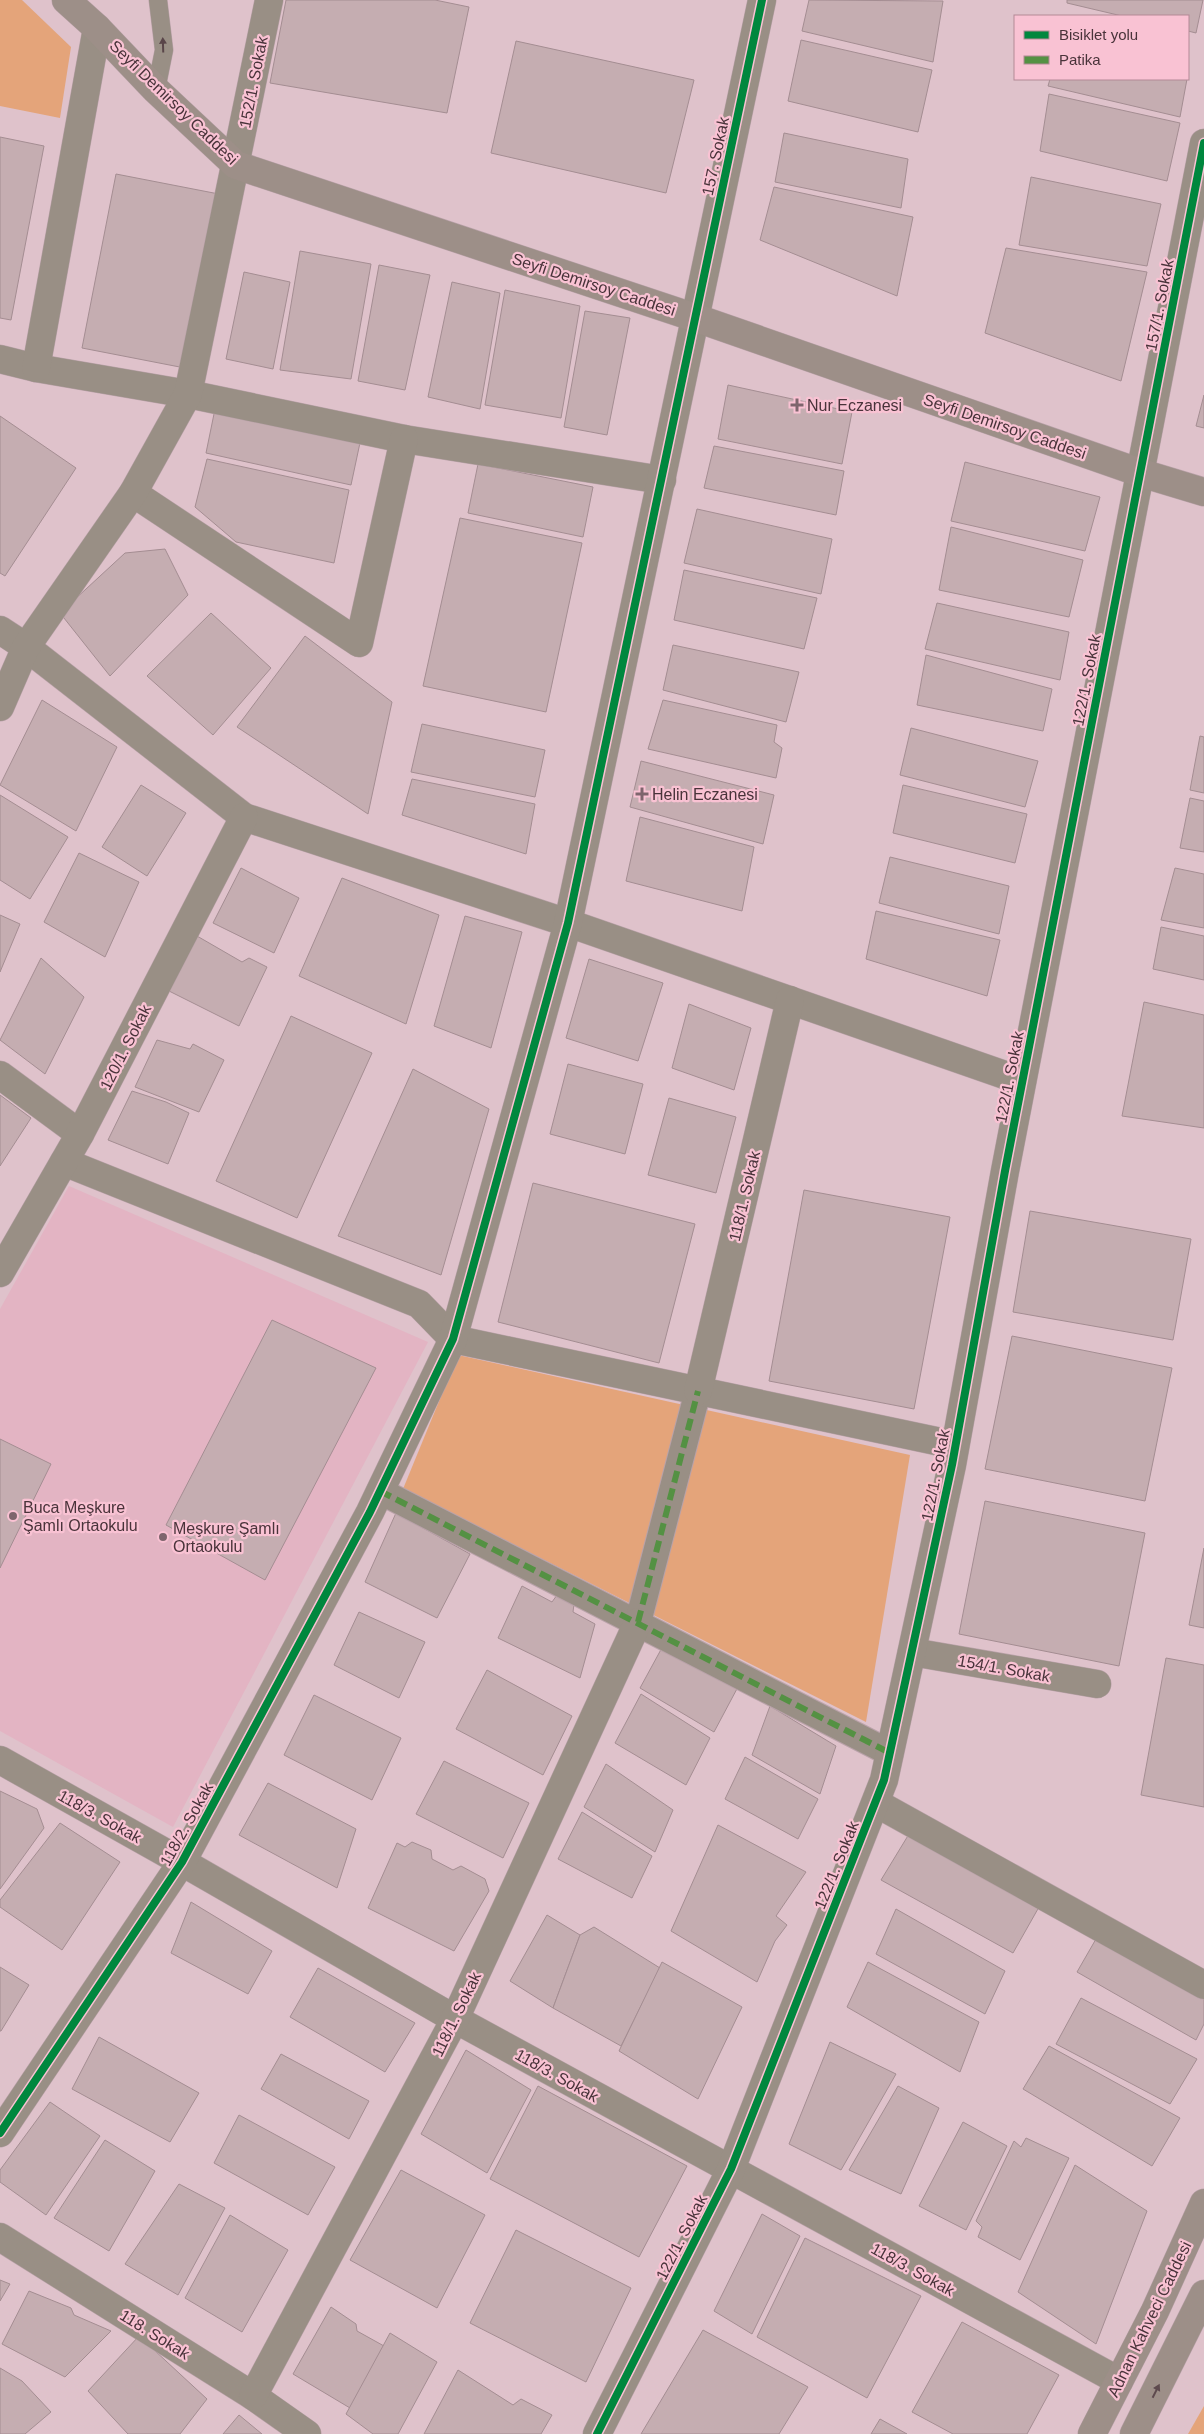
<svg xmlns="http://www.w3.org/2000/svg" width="1204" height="2434" viewBox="0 0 1204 2434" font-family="Helvetica,sans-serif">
  <rect width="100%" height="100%" fill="#dfc2cb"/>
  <path fill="#e3b4c3" d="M69,1186L428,1342L173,1827L0,1731V1309Z"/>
  <g fill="#e4a47a">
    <path d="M0,0H22L71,47L60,118L0,106Z"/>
    <path d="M458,1355L910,1455L866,1722L403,1489Z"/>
    <path d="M1204,2406V2434H1188Z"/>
  </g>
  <g fill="#c5adb1" stroke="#a48d92">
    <path d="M286,0H435L469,7L447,113L270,83Z"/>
    <path d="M809,0L943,1L933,62L802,31Z"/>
    <path d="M1067,0H1203L1196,33L1188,31V16H1122L1067,3Z"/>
    <path d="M801,40L932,70L918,132L788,101Z"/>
    <path d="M516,41L694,80L666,193L491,153Z"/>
    <path d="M1050,79H1187L1180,117L1048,86Z"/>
    <path d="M1049,94L1180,123L1167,181L1040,151Z"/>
    <path d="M784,133L908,159L901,208L775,182Z"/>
    <path d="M0,137L44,146L11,320L0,318Z"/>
    <path d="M116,174L224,195L190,369L82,348Z"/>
    <path d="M1031,177L1161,204L1147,266L1019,245Z"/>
    <path d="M774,187L913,217L897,296L760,240Z"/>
    <path d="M1006,248L1147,272L1121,381L985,333Z"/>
    <path d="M300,251L371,264L351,379L280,370Z"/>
    <path d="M379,265L430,275L405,390L358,381Z"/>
    <path d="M244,272L290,282L273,369L226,359Z"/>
    <path d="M452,282L500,293L480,409L428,397Z"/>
    <path d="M505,290L580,306L561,418L485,405Z"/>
    <path d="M585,311L630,318L607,435L564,427Z"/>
    <path d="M728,385L852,412L842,464L718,439Z"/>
    <path d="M1204,395V428L1196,426Z"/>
    <path d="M215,409L361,438L351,485L206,453Z"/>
    <path d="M0,416L76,468L5,576L0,573Z"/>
    <path d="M714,446L844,471L836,515L704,488Z"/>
    <path d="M207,459L349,490L334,563L236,542L195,507Z"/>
    <path d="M965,462L1100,497L1085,551L951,521Z"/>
    <path d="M478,464L593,487L583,537L468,513Z"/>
    <path d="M697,509L832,539L821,594L684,563Z"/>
    <path d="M460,518L582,543L546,712L423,686Z"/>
    <path d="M951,527L1083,560L1069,617L939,590Z"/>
    <path d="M165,549L188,595L110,676L60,613L125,553Z"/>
    <path d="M684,570L817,598L804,649L674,620Z"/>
    <path d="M937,603L1069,632L1060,680L925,649Z"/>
    <path d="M211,613L271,668L213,735L147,676Z"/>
    <path d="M305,636L392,702L368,814L237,727Z"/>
    <path d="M673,645L799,672L786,722L663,690Z"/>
    <path d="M926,655L1052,689L1043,731L917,705Z"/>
    <path d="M42,700L117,747L76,831L0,785Z"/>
    <path d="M663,700L777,725L774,742L782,748L776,778L648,749Z"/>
    <path d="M422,724L545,750L535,797L411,772Z"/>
    <path d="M911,728L1038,761L1025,807L900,775Z"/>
    <path d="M1200,736L1204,737V793L1190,790Z"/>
    <path d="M641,761L774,795L763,844L630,807Z"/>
    <path d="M412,779L535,804L526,854L402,815Z"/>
    <path d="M141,785L186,813L147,876L102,847Z"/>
    <path d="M903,785L1027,814L1015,863L893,833Z"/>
    <path d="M0,795L68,837L30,899L0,880Z"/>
    <path d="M1190,798L1204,801V852L1180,848Z"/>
    <path d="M640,817L754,847L742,911L626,881Z"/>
    <path d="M79,853L139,882L105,957L44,922Z"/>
    <path d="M890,857L1009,886L999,934L879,903Z"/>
    <path d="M241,868L299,898L274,953L213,923Z"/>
    <path d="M1175,868L1204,874V928L1161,920Z"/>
    <path d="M342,878L439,915L406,1024L299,976Z"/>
    <path d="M876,911L1000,940L987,996L866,959Z"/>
    <path d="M0,915L20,924L0,972Z"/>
    <path d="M465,916L522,932L491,1048L434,1026Z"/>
    <path d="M1161,927L1204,936V980L1153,969Z"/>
    <path d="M197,936L242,962L249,958L267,967L239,1026L169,991Z"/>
    <path d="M41,958L84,997L45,1074L0,1040Z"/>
    <path d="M589,959L663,983L638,1061L566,1038Z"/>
    <path d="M1144,1002L1204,1015V1128L1122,1116Z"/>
    <path d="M689,1004L751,1028L734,1090L672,1068Z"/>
    <path d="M291,1016L372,1053L297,1218L216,1181Z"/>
    <path d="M157,1040L190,1049L193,1044L224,1060L199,1112L135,1087Z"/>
    <path d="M568,1064L643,1084L625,1154L550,1134Z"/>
    <path d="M413,1069L489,1109L441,1275L338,1236Z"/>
    <path d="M132,1091L166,1102L189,1113L168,1164L108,1140Z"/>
    <path d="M0,1095L31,1118L0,1166Z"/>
    <path d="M669,1098L736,1117L716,1193L648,1175Z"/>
    <path d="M533,1183L695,1224L659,1363L498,1322Z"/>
    <path d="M804,1190L950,1217L914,1409L769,1381Z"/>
    <path d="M1030,1211L1191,1239L1173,1340L1013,1312Z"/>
    <path d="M272,1320L376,1368L265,1580L166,1525Z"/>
    <path d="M1012,1336L1172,1368L1145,1501L985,1469Z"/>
    <path d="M0,1439L51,1464L0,1568Z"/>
    <path d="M985,1501L1145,1533L1119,1666L959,1634Z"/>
    <path d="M396,1513L470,1554L437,1618L365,1582Z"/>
    <path d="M1204,1548V1628L1189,1625Z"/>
    <path d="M522,1586L552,1602L557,1595L574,1604L573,1612L595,1624L580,1678L498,1638Z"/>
    <path d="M359,1612L425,1642L399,1698L334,1665Z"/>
    <path d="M664,1644L739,1685L714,1732L640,1688Z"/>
    <path d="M1166,1658L1204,1665V1807L1141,1795Z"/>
    <path d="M487,1670L572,1716L543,1775L456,1729Z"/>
    <path d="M641,1694L710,1738L686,1785L615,1743Z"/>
    <path d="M314,1695L401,1738L372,1800L284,1755Z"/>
    <path d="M770,1706L836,1746L820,1794L752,1755Z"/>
    <path d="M745,1757L818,1799L798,1839L725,1799Z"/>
    <path d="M444,1761L529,1803L503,1858L416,1814Z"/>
    <path d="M606,1764L673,1810L655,1852L584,1807Z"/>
    <path d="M268,1783L356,1829L337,1888L239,1835Z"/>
    <path d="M0,1791L37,1809L44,1828L0,1889Z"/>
    <path d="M582,1812L652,1856L632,1898L558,1859Z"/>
    <path d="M60,1823L120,1862L62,1950L0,1907V1900Z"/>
    <path d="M718,1825L806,1872L776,1916L787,1925L775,1941L757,1982L671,1931Z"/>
    <path d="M909,1834L1039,1907L1013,1953L881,1880Z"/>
    <path d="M412,1842L431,1850L432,1859L453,1870L461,1866L485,1879L489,1891L454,1951L368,1908L397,1843L405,1847Z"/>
    <path d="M191,1902L272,1951L248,1994L171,1953Z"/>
    <path d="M896,1909L1005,1971L985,2014L876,1954Z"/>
    <path d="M547,1915L580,1935L553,2008L510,1981Z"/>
    <path d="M594,1927L660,1968L621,2046L553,2008L580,1935Z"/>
    <path d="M1100,1932L1204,1990V2024L1196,2040L1077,1972Z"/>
    <path d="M662,1962L742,2007L698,2099L619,2051Z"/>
    <path d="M868,1962L979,2022L960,2072L847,2007Z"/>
    <path d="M0,1967L29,1985L1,2031H0Z"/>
    <path d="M318,1968L415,2023L385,2072L290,2017Z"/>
    <path d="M1081,1998L1197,2059L1170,2104L1056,2044Z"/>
    <path d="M99,2037L199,2093L170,2142L72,2089Z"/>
    <path d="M830,2042L896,2074L841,2170L789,2144Z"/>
    <path d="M1049,2046L1180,2118L1152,2166L1023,2089Z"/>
    <path d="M466,2050L531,2090L487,2173L421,2134Z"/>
    <path d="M281,2054L369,2101L349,2139L261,2089Z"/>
    <path d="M538,2086L687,2166L639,2257L490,2179Z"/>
    <path d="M898,2086L939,2108L901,2194L849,2170Z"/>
    <path d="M50,2102L100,2136L46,2215L0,2182V2170Z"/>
    <path d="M239,2115L335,2167L308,2215L214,2163Z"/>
    <path d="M963,2122L1007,2146L966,2230L919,2206Z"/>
    <path d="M1026,2138L1069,2158L1020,2260L978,2237L982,2227L976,2221L1014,2141L1021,2147Z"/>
    <path d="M105,2140L155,2171L109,2251L54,2218Z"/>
    <path d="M1075,2165L1147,2211L1096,2344L1018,2292Z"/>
    <path d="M401,2170L485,2215L437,2308L350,2260Z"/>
    <path d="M179,2184L225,2208L178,2295L125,2264Z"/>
    <path d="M762,2214L800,2236L752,2334L714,2311Z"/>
    <path d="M230,2215L288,2250L242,2332L185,2298Z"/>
    <path d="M516,2230L631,2288L586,2382L470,2323Z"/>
    <path d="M805,2238L921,2296L867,2398L757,2337Z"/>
    <path d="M0,2280L10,2284L0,2301Z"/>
    <path d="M29,2291L71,2308L74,2315L111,2331L65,2377L2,2344Z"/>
    <path d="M331,2307L356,2324L357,2331L384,2346L350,2408L293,2374Z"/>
    <path d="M962,2322L1059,2375L1027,2434H953L912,2412Z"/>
    <path d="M703,2330L808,2387L779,2434H641Z"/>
    <path d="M390,2333L437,2362L398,2434H373L346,2414Z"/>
    <path d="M139,2336L207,2399L180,2434H128L88,2391Z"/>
    <path d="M0,2368L22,2381L51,2412L25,2434H0Z"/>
    <path d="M458,2370L513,2405L521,2399L552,2415L541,2434H424Z"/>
    <path d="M239,2415L262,2434H223Z"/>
    <path d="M880,2419L907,2434H871Z"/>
  </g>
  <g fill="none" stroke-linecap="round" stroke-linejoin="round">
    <g stroke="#b9a2a9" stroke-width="19">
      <path id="service" d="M156,90L164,50L158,0"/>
    </g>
    <g stroke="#b9a2a9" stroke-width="28">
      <g id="pedestrian">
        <path d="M380,1491L890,1753"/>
        <path d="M638,1622L698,1391"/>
      </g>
    </g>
    <g stroke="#b9a2a9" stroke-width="29">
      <g id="minor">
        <path d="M0,359L36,368L188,394L404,439L662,480"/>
        <path d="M36,368L97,28"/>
        <path d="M133,493L359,643L404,439"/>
        <path d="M0,630L26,647L244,817L568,923L1022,1081"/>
        <path d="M0,707L26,647L133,493L188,394L269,0"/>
        <path d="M0,1075L80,1134"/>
        <path d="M64,1162L419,1304L453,1339L955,1445"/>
        <path d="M0,1273L80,1134L244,817"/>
        <path d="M698,1391L790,1000"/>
        <path d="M912,1652L1097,1684"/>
        <path d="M0,1760L182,1862L455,2019L1119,2381"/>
        <path d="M876,1803L1204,1985"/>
        <path d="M0,2133L182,1862L370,1512L453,1339L568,923L762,0"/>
        <path d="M0,2237L253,2396L307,2434"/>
        <path d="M253,2396L455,2019L638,1622"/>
        <path d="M597,2434L731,2169L884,1780L952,1465L1005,1171L1204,143"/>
      </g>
    </g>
    <g stroke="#b9a2a9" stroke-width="29">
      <g id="secondary">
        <path d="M66,0L97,28L156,90L236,165L696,318L1141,473L1204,492"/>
        <path d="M1092,2434L1155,2311L1204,2203"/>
        <path d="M1134,2434L1204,2294"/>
      </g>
    </g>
    <use href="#service" stroke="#998f85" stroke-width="18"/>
    <use href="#pedestrian" stroke="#998f85" stroke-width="26"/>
    <use href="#minor" stroke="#998f85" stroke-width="28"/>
    <use href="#secondary" stroke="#9d8f88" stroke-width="28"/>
    <g stroke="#549143" stroke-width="6" stroke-dasharray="12 6" stroke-linecap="butt">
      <path d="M380,1491L890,1753"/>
      <path d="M638,1622L698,1391"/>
    </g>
    <g stroke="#f9c2d3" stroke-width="11">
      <g id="cycleway">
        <path d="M0,2133L182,1862L370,1512L453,1339L568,923L762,0"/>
        <path d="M597,2434L731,2169L884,1780L952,1465L1005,1171L1204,143"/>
      </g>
    </g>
    <use href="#cycleway" stroke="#00873e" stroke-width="8"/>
  </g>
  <defs><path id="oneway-solid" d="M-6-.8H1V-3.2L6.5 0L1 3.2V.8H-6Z" transform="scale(1.25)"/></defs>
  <use fill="#594549" href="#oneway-solid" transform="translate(163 45) rotate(-92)"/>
  <use fill="#5e4a4e" href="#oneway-solid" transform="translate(1156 2391) rotate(-63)"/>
  <g fill="#7e656d" stroke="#f9c2d3" stroke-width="2">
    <path d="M794.5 397.5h5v5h5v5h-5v5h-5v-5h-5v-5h5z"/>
    <path d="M639.5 786.5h5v5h5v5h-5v5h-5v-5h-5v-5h5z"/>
    <circle cx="13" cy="1516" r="5"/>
    <circle cx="163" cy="1537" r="5"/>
  </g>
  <g text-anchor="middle" stroke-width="4.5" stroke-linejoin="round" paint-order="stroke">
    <g font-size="16" fill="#49333a" stroke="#f9c2d3">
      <text transform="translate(253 82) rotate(-79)" y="6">152/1. Sokak</text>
      <text transform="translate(174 102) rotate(44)" y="6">Seyfi Demirsoy Caddesi</text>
      <text transform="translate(715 156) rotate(-78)" y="6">157. Sokak</text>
      <text transform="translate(594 284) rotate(18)" y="6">Seyfi Demirsoy Caddesi</text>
      <text transform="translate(1159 305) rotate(-79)" y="6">157/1. Sokak</text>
      <text transform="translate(1005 426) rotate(19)" y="6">Seyfi Demirsoy Caddesi</text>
      <text transform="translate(1086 680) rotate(-79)" y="6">122/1. Sokak</text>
      <text transform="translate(125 1047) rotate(-63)" y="6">120/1. Sokak</text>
      <text transform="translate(1009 1077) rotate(-79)" y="6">122/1. Sokak</text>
      <text transform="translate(744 1196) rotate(-77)" y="6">118/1. Sokak</text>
      <text transform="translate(935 1475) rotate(-79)" y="6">122/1. Sokak</text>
      <text transform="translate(1004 1668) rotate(10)" y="6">154/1. Sokak</text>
      <text transform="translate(100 1816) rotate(29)" y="6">118/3. Sokak</text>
      <text transform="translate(186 1824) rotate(-61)" y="6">118/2. Sokak</text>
      <text transform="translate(836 1865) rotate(-68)" y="6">122/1. Sokak</text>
      <text transform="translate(456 2014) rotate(-64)" y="6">118/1. Sokak</text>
      <text transform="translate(557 2075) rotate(29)" y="6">118/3. Sokak</text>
      <text transform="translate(681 2237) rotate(-63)" y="6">122/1. Sokak</text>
      <text transform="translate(913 2269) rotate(29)" y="6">118/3. Sokak</text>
      <text transform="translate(1149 2319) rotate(-64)" y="6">Adnan Kahveci Caddesi</text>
      <text transform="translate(155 2334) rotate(32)" y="6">118. Sokak</text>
    </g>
    <g font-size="16" fill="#49333a" stroke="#f9c2d3" text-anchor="start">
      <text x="807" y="411">Nur Eczanesi</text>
      <text x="652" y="800">Helin Eczanesi</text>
      <text x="23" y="1513">Buca Meşkure<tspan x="23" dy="18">Şamlı Ortaokulu</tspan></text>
      <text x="173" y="1534">Meşkure Şamlı<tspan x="173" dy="18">Ortaokulu</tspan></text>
    </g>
  </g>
  <rect x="1014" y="15" width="175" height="65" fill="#f9c2d3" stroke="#b38996"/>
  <rect x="1024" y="31" width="25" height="8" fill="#00873e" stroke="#b38996"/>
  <text x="1059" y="40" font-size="15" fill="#49333a">Bisiklet yolu</text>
  <rect x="1024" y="56" width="25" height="8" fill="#549143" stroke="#b38996"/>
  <text x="1059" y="65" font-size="15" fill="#49333a">Patika</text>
</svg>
